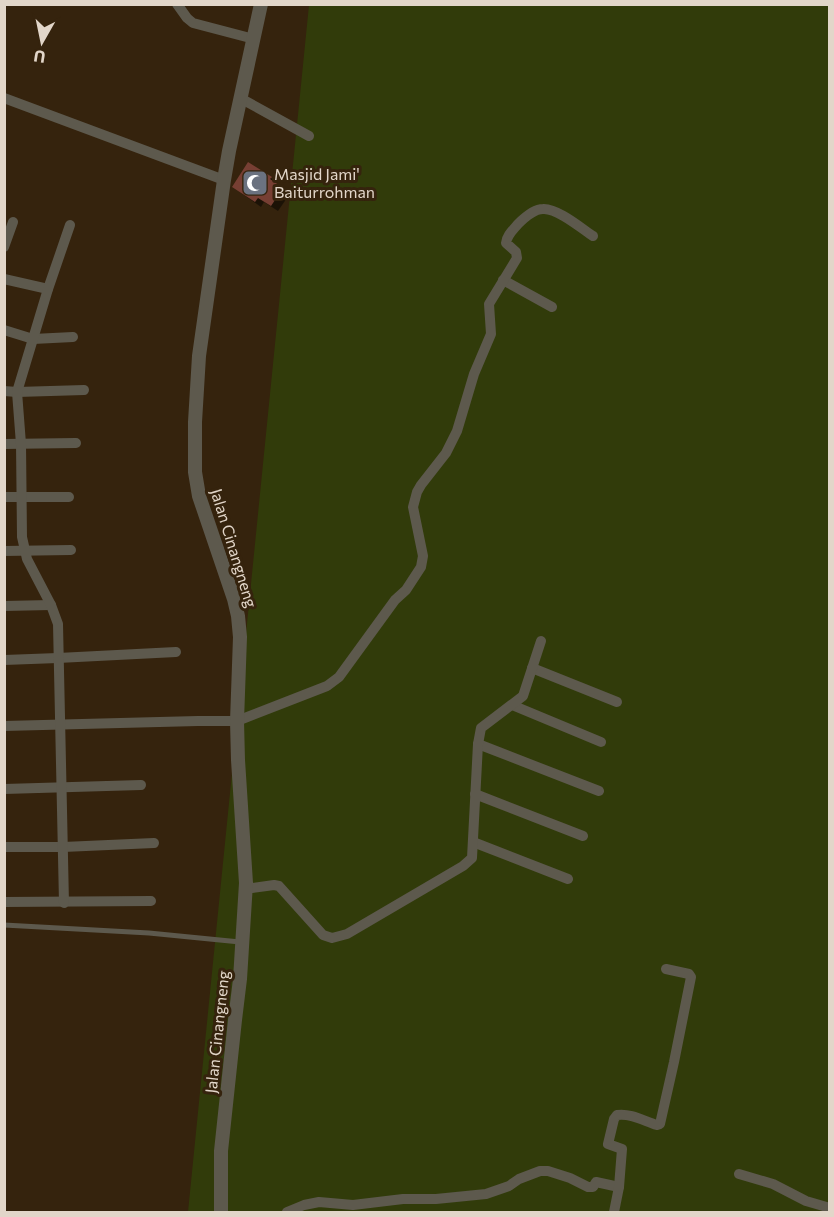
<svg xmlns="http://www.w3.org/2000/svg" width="834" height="1217" viewBox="0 0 834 1217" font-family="Commissioner,sans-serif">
  <rect width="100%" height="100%" fill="#35230d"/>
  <path fill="#313b0a" d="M309,5H829V1212H188Z"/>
  <path fill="#0007" d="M271,178L276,185L289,195L278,211L264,202L261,207L240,192L234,186Z"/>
  <path fill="#773f33" d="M248,162L272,177L270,179L283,188L271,206L258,198L255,202L232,187Z"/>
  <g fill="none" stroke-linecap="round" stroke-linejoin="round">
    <path stroke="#5d594d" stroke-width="5" d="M4,925L149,933L240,942"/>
    <g stroke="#5d594d" stroke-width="10">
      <path d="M177,4L187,18L193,23L254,39"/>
      <path d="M4,98L224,180"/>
      <path d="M240,98L309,136"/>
      <path d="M4,247L13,222"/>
      <path d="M4,279L48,289"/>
      <path d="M503,280L552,307"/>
      <path d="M4,330L33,339L73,337"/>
      <path d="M4,391L17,392L84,390"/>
      <path d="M4,444L76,443"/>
      <path d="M4,497H69"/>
      <path d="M4,551L71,550"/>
      <path d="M4,606L51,605"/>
      <path d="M4,660L58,658L176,652"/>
      <path d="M532,668L617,702"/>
      <path d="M512,705L601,742"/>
      <path d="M4,726L198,721H237L327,686L339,677L395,600L406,590L421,567L423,556L413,507L417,492L421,485L446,453L457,431L474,374L491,334L489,304L517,258L516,252L506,243C507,235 513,230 518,224C524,218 534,209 543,209C557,208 581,228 593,236"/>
      <path d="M478,744L599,791"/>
      <path d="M4,789L141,785"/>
      <path d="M475,794L583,836"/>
      <path d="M473,842L568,879"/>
      <path d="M4,847H63L154,843"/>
      <path d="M245,889L274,885L279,886L323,935L332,938L347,934L463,866L472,858L478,744L481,728L523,696L541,641"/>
      <path d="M4,902L151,901"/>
      <path d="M64,903L58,624L51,605L27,559L22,537L21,444L17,392L48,289L70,225"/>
      <path d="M739,1174L773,1184L806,1201L830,1208"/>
      <path d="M287,1212L304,1205L319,1202L353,1205L403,1199H436L486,1194L509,1186L519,1179L540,1171H548L570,1178L588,1187H593L596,1182L619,1187"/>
      <path d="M614,1212L619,1187L622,1149L608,1144L614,1119L617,1115C631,1113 644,1121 657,1125L660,1124L674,1062L691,977L689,974L666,969"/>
    </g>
    <path stroke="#5d594d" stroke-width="14" d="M221,1212V1151L235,1020L240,979L246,883L238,760L237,721L240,637L238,616L234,599L199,496L195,472V422L199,356L224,180L229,151L261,4"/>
  </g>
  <defs>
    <g id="mosque-square" transform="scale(1.35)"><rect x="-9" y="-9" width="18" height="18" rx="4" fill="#6b7280" stroke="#35230d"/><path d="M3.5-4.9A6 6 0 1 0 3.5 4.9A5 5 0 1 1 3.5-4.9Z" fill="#fff"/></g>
  </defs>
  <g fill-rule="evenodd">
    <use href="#mosque-square" x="255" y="183"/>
  </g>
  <g text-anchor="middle" stroke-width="6" stroke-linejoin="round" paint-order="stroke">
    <g font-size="16" fill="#e2d6c9" stroke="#35230d" text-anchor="start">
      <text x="274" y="180">Masjid Jami'<tspan x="274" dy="18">Baiturrohman</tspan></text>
    </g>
    <g font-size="16" fill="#e2d6c9" stroke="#35230d">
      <text transform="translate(234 548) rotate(73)" y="6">Jalan Cinangneng</text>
      <text transform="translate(217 1032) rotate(-84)" y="6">Jalan Cinangneng</text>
    </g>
  </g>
  <rect width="834" height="1217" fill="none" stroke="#e2d6c9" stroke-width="12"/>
  <g transform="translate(42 42) rotate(189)" stroke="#35230d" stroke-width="4.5" paint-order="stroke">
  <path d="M0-4.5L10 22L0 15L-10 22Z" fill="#e2d6c9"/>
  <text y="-9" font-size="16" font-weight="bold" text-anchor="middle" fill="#e2d6c9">U</text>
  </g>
</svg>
